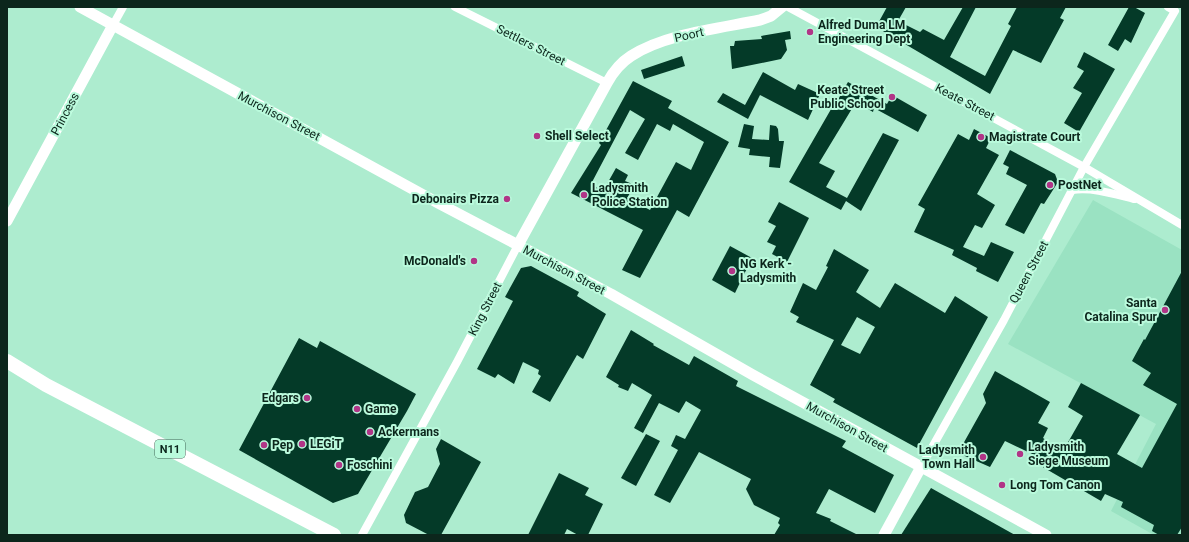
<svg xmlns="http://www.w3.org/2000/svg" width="1189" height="542" viewBox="0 0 1189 542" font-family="Roboto,sans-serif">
  <rect width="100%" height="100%" fill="#adeccf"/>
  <path fill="#9ae2c2" d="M1093,200L1182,250V535H1154L1111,511L1156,424L1008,344Z"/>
  <g fill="#043a28" fill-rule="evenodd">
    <path d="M887,7H906L898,21L920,32L923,29L944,40L963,7H976L950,57L985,76L1011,26L1008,24L1017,7H1066L1060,18L1064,20L1041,63L1013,50L990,94L876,27Z"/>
    <path d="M1129,7H1134L1145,13L1131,43L1125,39L1118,51L1108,45Z"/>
    <path d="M790,31L791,39L785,40L787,50L781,59L732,69L730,46H734L735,41L762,39L761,36Z"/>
    <path d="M1084,52L1115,69L1079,132L1064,123L1082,93L1073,88L1084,71L1077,67Z"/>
    <path d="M682,56L685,66L644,79L641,70Z"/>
    <path d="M763,72L795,90L798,84L820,94L808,120L760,95L748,119L717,102L723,93L745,105Z"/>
    <path d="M633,81L672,101L668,108L729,142L689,217L677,210L640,278L622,270L643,230L571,193L601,145L599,143ZM630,110L645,119L625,153L638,160L657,124L670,131L673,124L704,142L691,170L676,162L650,210L627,198L635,185L625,181L628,175L616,168L603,191L591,184Z"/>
    <path d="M848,82L887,104L892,95L927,115L918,132L874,108L873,112L856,102L819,163L835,171L826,187L847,198L883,133L899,140L861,211L846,201L841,210L789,182L834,104L835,105Z"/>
    <path d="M744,124L754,126L752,139L769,140L770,125L776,126L778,129L779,141H784L780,168L769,167L770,157L749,155L750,149L738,147Z"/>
    <path d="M974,129L991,138L986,148L999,155L977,194L995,205L982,228L975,225L963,247L984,256L991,242L1014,252L998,282L976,271L977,268L952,255L954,250L914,232L925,209L918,205L958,134L969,140Z"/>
    <path d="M1010,150L1055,174L1058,182L1044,204L1041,203L1024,234L1005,225L1027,185L1006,174L1009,167L1003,164Z"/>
    <path d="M779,202L809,218L787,262L772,254L776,246L767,242L776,226L768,222Z"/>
    <path d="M730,246L752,258L735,293L712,280Z"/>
    <path d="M834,249L869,270L856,292L880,308L895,283L945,313L955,296L988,317L917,448L833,402L835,399L810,385L834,340L796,322L799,317L790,312L803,283L816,290L828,267L826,266ZM857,317L875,327L860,354L841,345Z"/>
    <path d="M531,266L579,292L577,296L606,314L583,359L577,355L550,402L532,392L541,376L538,374L539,370L523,362L514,384L498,374L495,378L477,369L513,301L505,297L521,268Z"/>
    <path d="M1182,271V527L1177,535H1159L1152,531L1154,525L1121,507L1123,502L1105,494L1101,501L1041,466L1045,460L1005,441L990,467L958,453L986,403L983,394L995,371L1050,402L1038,423L1048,428L1043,438L1063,451L1083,416L1068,407L1081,383L1140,415L1117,454L1142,468L1177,404L1143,385L1151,373L1132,361L1144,339L1145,340Z"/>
    <path d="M631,330L654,344L653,345L689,365L694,356L738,381L736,386L846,441L842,447L894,475L875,513L829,489L816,513L831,519L830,521L858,535H774L780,525L778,523L780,518L754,505L746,489L751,479L699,452L670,503L654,495L678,450L671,446L676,435L685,439L701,410L686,401L679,413L659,403L643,433L634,428L652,395L632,383L628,391L618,387L619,385L606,377Z"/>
    <path d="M299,338L317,348L320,341L416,394L407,411L358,494L333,503L239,450Z"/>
    <path d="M646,434L660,441L636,486L621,478Z"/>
    <path d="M441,439L481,462L441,535H429L406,523L404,515L415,492L428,487L440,464L436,449Z"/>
    <path d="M559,473L589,488L585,495L603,504L588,535H578L567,529L564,535H528Z"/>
    <path d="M931,488L1015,535H901Z"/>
  </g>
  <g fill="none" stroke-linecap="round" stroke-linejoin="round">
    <g stroke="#fff" stroke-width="8">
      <path d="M455,7L607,83"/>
      <path d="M788,7L1084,167L1182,225"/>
      <path d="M113,25L123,7"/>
      <path d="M1072,190C1093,187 1114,194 1134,199"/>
      <path d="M921,467L1004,320L1084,167L1175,11L1168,7"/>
      <path d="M362,535L457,362L518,245"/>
    </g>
    <g stroke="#fff" stroke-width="11">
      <path d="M80,7L438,203L611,294L753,375L1046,535"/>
      <path d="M7,221L113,25"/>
      <path d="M518,245L607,83C613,72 620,63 631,56C664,34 721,28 760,20L771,16L782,7"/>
      <path d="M884,535L921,467"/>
    </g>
    <path stroke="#fff" stroke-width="14" d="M7,361L46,385L334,535"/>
  </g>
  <g fill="#b13587" stroke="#bafadc" stroke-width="1.5">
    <circle cx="810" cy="32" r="4"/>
    <circle cx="892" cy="97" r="4"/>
    <circle cx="537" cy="136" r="4"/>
    <circle cx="981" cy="137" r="4"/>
    <circle cx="1050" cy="185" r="4"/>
    <circle cx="584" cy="195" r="4"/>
    <circle cx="507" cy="199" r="4"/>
    <circle cx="474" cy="261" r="4"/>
    <circle cx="732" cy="271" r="4"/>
    <circle cx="1165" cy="310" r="4"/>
    <circle cx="307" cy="398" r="4"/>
    <circle cx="357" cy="409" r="4"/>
    <circle cx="370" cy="432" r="4"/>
    <circle cx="302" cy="444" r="4"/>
    <circle cx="264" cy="445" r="4"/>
    <circle cx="1020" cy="454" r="4"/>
    <circle cx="983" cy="457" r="4"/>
    <circle cx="339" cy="465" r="4"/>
    <circle cx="1002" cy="485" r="4"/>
  </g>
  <g text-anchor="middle" stroke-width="4" stroke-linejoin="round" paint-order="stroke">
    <rect fill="#bafadc" stroke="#406656" stroke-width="1" x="155" y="440" width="30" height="18" rx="3"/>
    <g font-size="11" font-weight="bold" fill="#0c261c">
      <text x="170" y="453">N11</text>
    </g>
    <g font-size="12" font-weight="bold" fill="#0c261c" stroke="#bafadc" text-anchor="start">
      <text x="818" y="29">Alfred Duma LM<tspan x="818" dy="14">Engineering Dept</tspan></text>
      <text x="884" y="94" text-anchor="end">Keate Street<tspan x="884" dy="14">Public School</tspan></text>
      <text x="545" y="140">Shell Select</text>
      <text x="989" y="141">Magistrate Court</text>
      <text x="1058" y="189">PostNet</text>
      <text x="592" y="192">Ladysmith<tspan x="592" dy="14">Police Station</tspan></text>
      <text x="499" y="203" text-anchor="end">Debonairs Pizza</text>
      <text x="466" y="265" text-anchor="end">McDonald's</text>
      <text x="740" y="268">NG Kerk -<tspan x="740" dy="14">Ladysmith</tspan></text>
      <text x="1157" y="307" text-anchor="end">Santa<tspan x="1157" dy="14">Catalina Spur</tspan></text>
      <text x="299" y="402" text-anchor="end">Edgars</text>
      <text x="365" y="413">Game</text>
      <text x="378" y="436">Ackermans</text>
      <text x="310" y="448">LEGiT</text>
      <text x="272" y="449">Pep</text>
      <text x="1028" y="451">Ladysmith<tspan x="1028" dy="14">Siege Museum</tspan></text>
      <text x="975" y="454" text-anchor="end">Ladysmith<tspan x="975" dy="14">Town Hall</tspan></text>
      <text x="347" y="469">Foschini</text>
      <text x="1010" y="489">Long Tom Canon</text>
    </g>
    <g font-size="12" fill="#0c261c" stroke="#bafadc">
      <text transform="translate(689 35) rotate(-13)" y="4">Poort</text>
      <text transform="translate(531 45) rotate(27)" y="4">Settlers Street</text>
      <text transform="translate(965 102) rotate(28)" y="4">Keate Street</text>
      <text transform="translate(65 114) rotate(-62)" y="4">Princess</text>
      <text transform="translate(279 116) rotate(28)" y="4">Murchison Street</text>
      <text transform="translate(564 270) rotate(28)" y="4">Murchison Street</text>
      <text transform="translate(1029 272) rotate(-62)" y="4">Queen Street</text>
      <text transform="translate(485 309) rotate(-63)" y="4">King Street</text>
      <text transform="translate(847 427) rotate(29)" y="4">Murchison Street</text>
    </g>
  </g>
  <rect width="1189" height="542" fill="none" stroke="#0c261c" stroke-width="16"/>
</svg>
